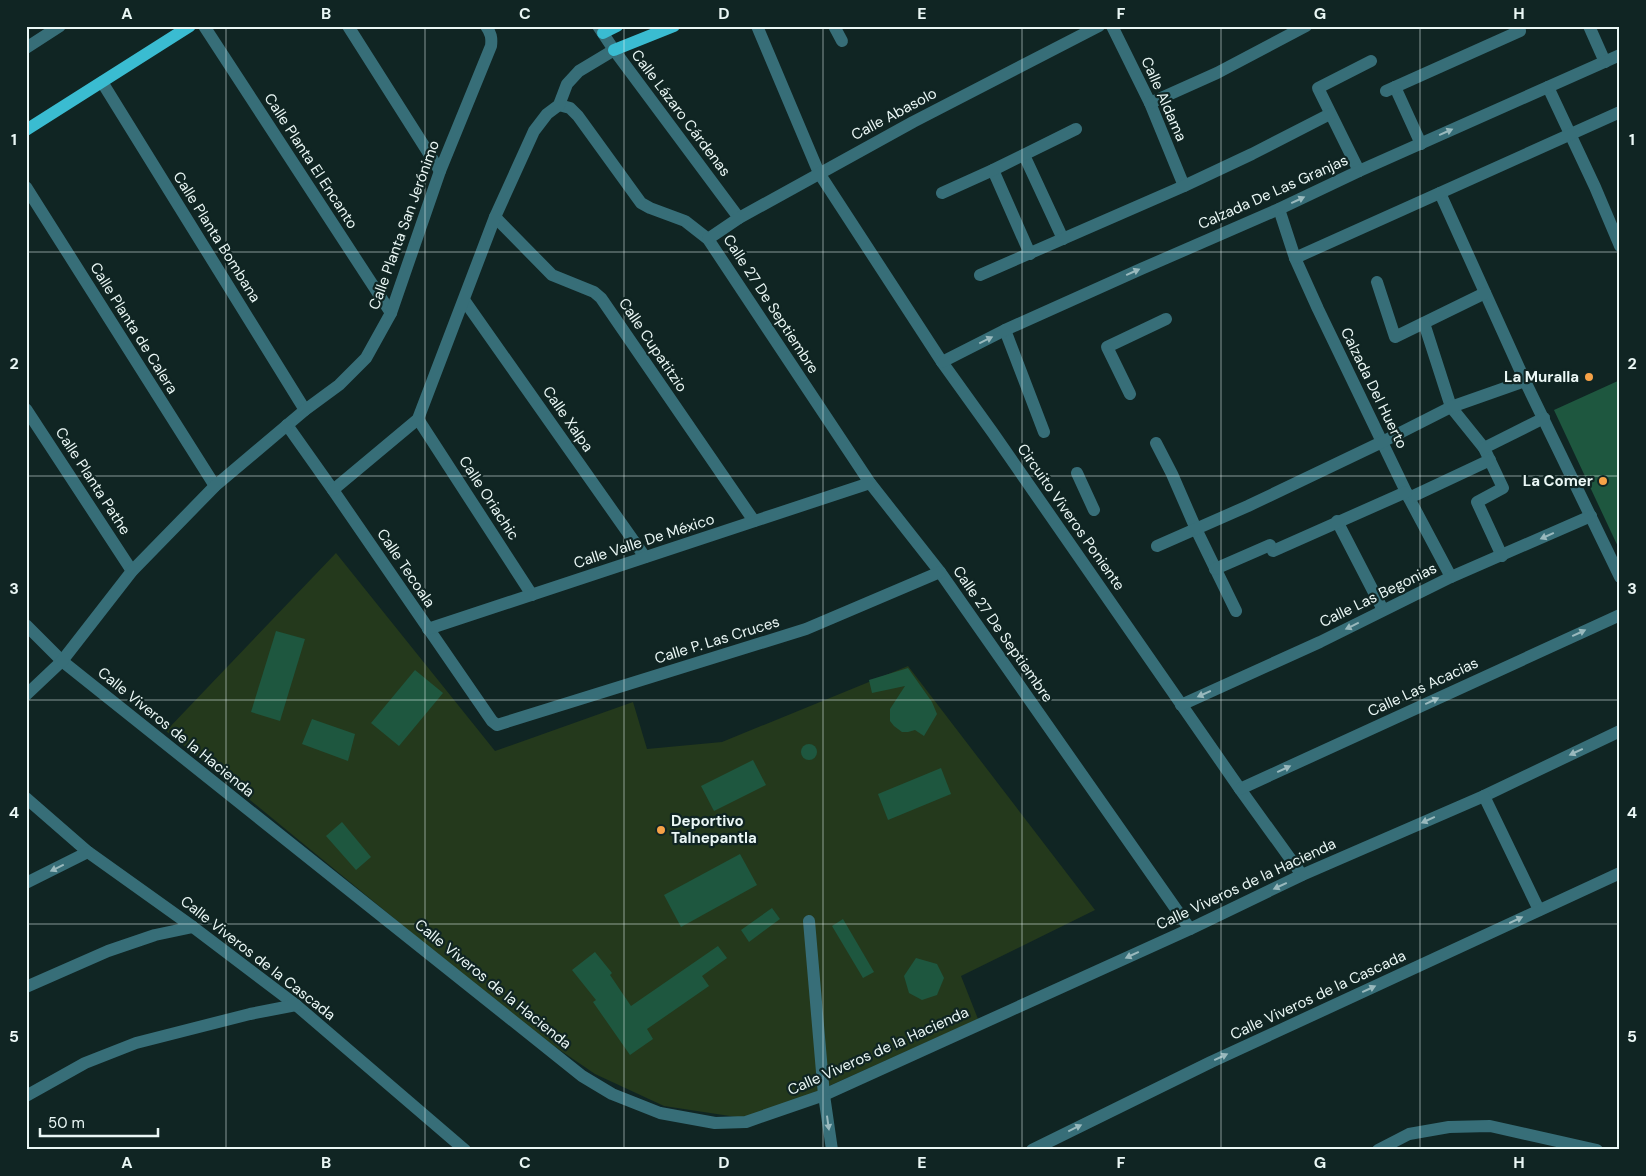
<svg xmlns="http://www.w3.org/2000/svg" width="1646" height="1176" viewBox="0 0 1646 1176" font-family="'DM Sans',sans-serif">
  <rect width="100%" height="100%" fill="#102523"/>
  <path fill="#24391c" d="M336,553L495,751L633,702L647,749L722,742L908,666L1095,910L961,976L978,1019L809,1095L743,1118L664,1106L595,1074L529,1029L166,731Z"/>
  <g fill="#1e573f">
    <path d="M1620,380V551L1554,410Z"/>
    <path d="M276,631L305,639L280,721L251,712Z"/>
    <path d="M908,668L932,702L937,714L924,736L915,730L908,732H902L894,726L890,721V709L905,686L872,693L869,680Z"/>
    <path d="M415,670L443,693L399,746L371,723Z"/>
    <path d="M312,719L355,734L348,761L302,744Z"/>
    <circle cx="809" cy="752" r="8"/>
    <path d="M753,760L766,785L714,811L701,786Z"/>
    <path d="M941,768L951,794L888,820L878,794Z"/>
    <path d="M342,822L371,857L356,870L326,836Z"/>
    <path d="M740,854L757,885L681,927L664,895Z"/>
    <path d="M772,908L780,919L749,942L741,930Z"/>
    <path d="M843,919L874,972L863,978L832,926Z"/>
    <path d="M718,946L727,958L702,976L709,986L647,1029L653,1039L630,1055L593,1002L596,1000L572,970L595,952L612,973L610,975L631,1006Z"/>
    <path d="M916,958L937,964L944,978L937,995L922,1000L909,993L904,976Z"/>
  </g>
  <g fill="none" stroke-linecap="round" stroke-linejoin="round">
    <g stroke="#376e78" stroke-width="12">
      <path d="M204,26L391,313"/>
      <path d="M348,26L440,171"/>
      <path d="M598,26L614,50L739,218"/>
      <path d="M757,26L819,173L942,362L993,433L1240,789L1302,875"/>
      <path d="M834,26L842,41"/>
      <path d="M1112,26L1150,103L1184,186"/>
      <path d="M1589,26L1605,62"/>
      <path d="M26,48L60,26"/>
      <path d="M102,82L305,410"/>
      <path d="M1395,87L1421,144"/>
      <path d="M1548,87L1595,187L1620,246"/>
      <path d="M1386,91L1520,31"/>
      <path d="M1150,103L1217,73L1306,26"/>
      <path d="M559,105L570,108L578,116L641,203L650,208L685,221L708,239L870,483L940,572L1190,929"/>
      <path d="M1024,155L1063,239"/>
      <path d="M993,170L1030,254"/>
      <path d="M1359,171L1318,88L1371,61"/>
      <path d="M26,187L215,486"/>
      <path d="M942,193L993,170L1076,129"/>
      <path d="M1440,193L1525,381L1620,577"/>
      <path d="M1279,209L1295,258L1318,309L1409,498L1451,577"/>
      <path d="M495,217L552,275L594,292L601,298L754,521"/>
      <path d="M708,239L739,218L913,122L1099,26"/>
      <path d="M1295,258L1620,112"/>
      <path d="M980,275L1184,186L1252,154L1330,114"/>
      <path d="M1377,282L1395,337L1485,293"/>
      <path d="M464,300L645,557"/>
      <path d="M1424,323L1451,407L1484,448L1503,488L1477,502L1502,556"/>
      <path d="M1005,330L1044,432"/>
      <path d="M942,362L1005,330L1141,269L1279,209L1359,171L1620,55"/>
      <path d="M1130,394L1107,347L1166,319"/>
      <path d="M26,409L132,571"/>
      <path d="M418,419L532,595"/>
      <path d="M287,425L333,490L492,721L497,725L806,629L940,572"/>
      <path d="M1156,443L1172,474L1196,529L1236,611"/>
      <path d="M1484,448L1544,418"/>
      <path d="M1077,473L1094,510"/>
      <path d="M333,490L418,419L495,217L534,131L547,114L559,105L567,84L579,71L614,50"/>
      <path d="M1409,498L1490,460"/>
      <path d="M1337,521L1383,610"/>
      <path d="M1157,546L1248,506L1382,442L1451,407L1525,381"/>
      <path d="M1273,551L1406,492"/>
      <path d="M1215,569L1270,545"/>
      <path d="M26,625L62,661L582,1076L612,1094L660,1113L715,1123L746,1122L824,1095L1190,929L1302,875L1484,796L1620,731"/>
      <path d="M428,629L870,483"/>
      <path d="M26,695L62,661L132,571L215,486L305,410L339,385L366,358L391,313L440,171L491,46C492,38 491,33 486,26"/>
      <path d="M1181,705L1320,642L1451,577L1591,516"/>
      <path d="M1240,789L1620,615"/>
      <path d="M1484,796L1539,910"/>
      <path d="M26,798L88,852L193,927L296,1005L465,1150"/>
      <path d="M26,883L88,852"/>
      <path d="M809,921L824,1095L832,1150"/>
      <path d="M26,987L108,951L155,935L193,927"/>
      <path d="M26,1096L85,1063L136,1043L250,1014L296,1005"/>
      <path d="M1032,1150L1211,1062L1620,873"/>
      <path d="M1378,1150L1409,1134L1449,1127L1490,1126L1597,1150"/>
    </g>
    <g stroke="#3abcd1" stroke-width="12">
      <path d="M603,33L617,26"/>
      <path d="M614,50L674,26"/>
      <path d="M26,130L190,26"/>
    </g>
  </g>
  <defs><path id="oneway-solid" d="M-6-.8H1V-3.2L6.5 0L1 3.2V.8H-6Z" transform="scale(1.25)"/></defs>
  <g fill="#99b9bd">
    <use href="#oneway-solid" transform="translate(1446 132) rotate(-24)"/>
    <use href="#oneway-solid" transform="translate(1298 200) rotate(-25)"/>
    <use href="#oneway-solid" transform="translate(1133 272) rotate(-24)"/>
    <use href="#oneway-solid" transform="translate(986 340) rotate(-26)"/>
    <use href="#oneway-solid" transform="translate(1547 536) rotate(156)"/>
    <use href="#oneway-solid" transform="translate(1352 626) rotate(154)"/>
    <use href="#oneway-solid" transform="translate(1579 633) rotate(-25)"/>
    <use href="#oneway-solid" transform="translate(1204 694) rotate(156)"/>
    <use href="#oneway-solid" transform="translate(1432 701) rotate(-25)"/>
    <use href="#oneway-solid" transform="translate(1576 752) rotate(155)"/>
    <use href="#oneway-solid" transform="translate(1284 769) rotate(-25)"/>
    <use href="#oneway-solid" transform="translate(1428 820) rotate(156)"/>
    <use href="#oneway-solid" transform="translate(57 868) rotate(154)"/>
    <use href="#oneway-solid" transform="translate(1280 886) rotate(155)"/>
    <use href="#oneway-solid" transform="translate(1516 920) rotate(-25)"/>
    <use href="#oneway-solid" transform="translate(1132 955) rotate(155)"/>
    <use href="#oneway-solid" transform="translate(1369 989) rotate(-25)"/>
    <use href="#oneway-solid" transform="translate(1221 1057) rotate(-25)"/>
    <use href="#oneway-solid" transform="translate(828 1123) rotate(82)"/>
    <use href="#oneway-solid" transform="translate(1075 1128) rotate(-26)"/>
  </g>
  <path fill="none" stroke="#eaf7f5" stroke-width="1" stroke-opacity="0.55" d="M226,26V1150M425,26V1150M624,26V1150M823,26V1150M1022,26V1150M1221,26V1150M1420,26V1150M26,252H1620M26,476H1620M26,700H1620M26,924H1620"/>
  <g fill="#f6a247" stroke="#102523" stroke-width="2">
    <circle cx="1589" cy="377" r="5"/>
    <circle cx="1603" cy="481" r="5"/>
    <circle cx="661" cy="830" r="5"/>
  </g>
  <g text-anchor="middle" stroke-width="4.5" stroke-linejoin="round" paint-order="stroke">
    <g font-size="15" fill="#eaf7f5" stroke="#102523">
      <text transform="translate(1164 99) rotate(66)" y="5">Calle Aldama</text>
      <text transform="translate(681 113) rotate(53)" y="5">Calle Lázaro Cárdenas</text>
      <text transform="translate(894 114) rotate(-28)" y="5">Calle Abasolo</text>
      <text transform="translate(311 161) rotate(57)" y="5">Calle Planta El Encanto</text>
      <text transform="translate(1273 192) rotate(-24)" y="5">Calzada De Las Granjas</text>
      <text transform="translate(404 225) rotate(-70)" y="5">Calle Planta San Jerónimo</text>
      <text transform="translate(217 237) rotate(58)" y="5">Calle Planta Bombana</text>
      <text transform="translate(771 304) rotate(57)" y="5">Calle 27 De Septiembre</text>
      <text transform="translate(134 328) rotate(58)" y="5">Calle Planta de Calera</text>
      <text transform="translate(653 345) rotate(56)" y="5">Calle Cupatitzio</text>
      <text transform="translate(1374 388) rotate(64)" y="5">Calzada Del Huerto</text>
      <text transform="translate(568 419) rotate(55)" y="5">Calle Xalpa</text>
      <text transform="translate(93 481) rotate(57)" y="5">Calle Planta Pathe</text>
      <text transform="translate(489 498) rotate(57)" y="5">Calle Oriachic</text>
      <text transform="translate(1071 517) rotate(55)" y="5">Circuito Viveros Poniente</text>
      <text transform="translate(644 541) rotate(-18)" y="5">Calle Valle De México</text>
      <text transform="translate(406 568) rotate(56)" y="5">Calle Tecoala</text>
      <text transform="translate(1378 595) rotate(-26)" y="5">Calle Las Begonias</text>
      <text transform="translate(1003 634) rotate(55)" y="5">Calle 27 De Septiembre</text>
      <text transform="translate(717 640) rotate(-17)" y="5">Calle P. Las Cruces</text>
      <text transform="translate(1423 687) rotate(-25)" y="5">Calle Las Acacias</text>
      <text transform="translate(176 732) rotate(39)" y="5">Calle Viveros de la Hacienda</text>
      <text transform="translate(1246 884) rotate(-25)" y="5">Calle Viveros de la Hacienda</text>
      <text transform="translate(258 958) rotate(38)" y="5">Calle Viveros de la Cascada</text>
      <text transform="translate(493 984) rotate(39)" y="5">Calle Viveros de la Hacienda</text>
      <text transform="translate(1318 995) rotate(-25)" y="5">Calle Viveros de la Cascada</text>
      <text transform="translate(878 1051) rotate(-24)" y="5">Calle Viveros de la Hacienda</text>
    </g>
    <g font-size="15" font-weight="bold" fill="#eaf7f5" stroke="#102523" text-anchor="end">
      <text x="1579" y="382">La Muralla</text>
      <text x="1593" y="486">La Comer</text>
      <text x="671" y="826" text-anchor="start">Deportivo<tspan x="671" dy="17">Talnepantla</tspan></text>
    </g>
  </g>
  <rect width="1646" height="1176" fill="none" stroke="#102523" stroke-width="55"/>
  <path d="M40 1128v8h118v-8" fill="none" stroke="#eaf7f5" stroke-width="2.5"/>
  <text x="48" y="1128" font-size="15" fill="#eaf7f5" stroke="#102523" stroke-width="4" paint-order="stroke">50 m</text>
  <rect x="28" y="28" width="1590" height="1120" fill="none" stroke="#eaf7f5" stroke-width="2"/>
  <g font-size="16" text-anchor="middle" font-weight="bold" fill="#eaf7f5">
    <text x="127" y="19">A</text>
    <text x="326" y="19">B</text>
    <text x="525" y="19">C</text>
    <text x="724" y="19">D</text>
    <text x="922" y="19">E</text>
    <text x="1121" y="19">F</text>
    <text x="1320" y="19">G</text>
    <text x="1519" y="19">H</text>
    <text x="14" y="145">1</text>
    <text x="1632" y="145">1</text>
    <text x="14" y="369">2</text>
    <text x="1632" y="369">2</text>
    <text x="14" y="594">3</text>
    <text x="1632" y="594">3</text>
    <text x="14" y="818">4</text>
    <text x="1632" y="818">4</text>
    <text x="14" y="1042">5</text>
    <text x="1632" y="1042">5</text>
    <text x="127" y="1168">A</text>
    <text x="326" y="1168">B</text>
    <text x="525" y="1168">C</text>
    <text x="724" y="1168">D</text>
    <text x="922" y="1168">E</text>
    <text x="1121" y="1168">F</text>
    <text x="1320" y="1168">G</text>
    <text x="1519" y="1168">H</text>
  </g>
</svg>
